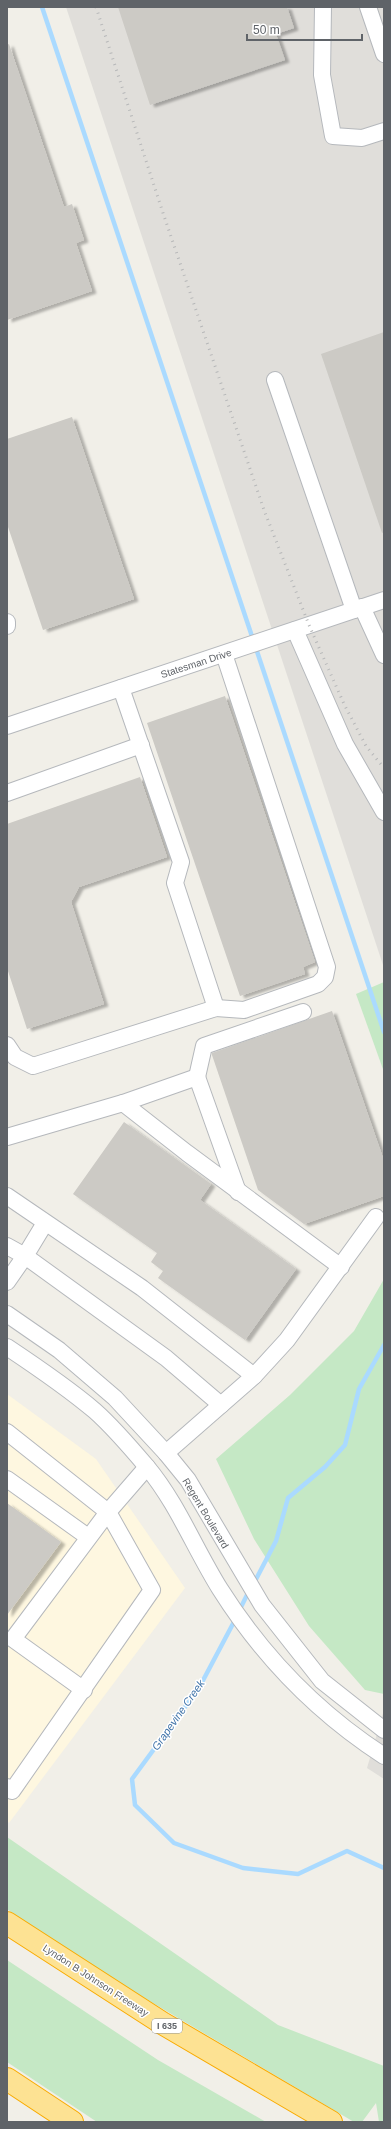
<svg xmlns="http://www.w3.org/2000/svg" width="391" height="2129" viewBox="0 0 391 2129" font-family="Arial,sans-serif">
  <defs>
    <filter id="shadow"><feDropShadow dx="4.5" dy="2.5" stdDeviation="1" flood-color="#0004"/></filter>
  </defs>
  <rect width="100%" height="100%" fill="#f1efe8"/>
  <path fill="#fef7e0" d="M7,1394L96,1459L185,1588L9,1823L7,1821Z"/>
  <g fill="#e0deda">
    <path d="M66,7H384V968Z"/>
    <path d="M384,1710V1779L367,1768Z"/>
  </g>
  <g fill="#c5e8c5">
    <path d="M384,982V1072L356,994Z"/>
    <path d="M384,1279V1694L365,1690L309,1626L254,1539L216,1459L290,1395L354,1331Z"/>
    <path d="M7,1837L278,2025L384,2066V2122H379L376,2103L362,2122H354L65,1951L7,1909Z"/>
    <path d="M7,1960L158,2060L266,2122H97L7,2062Z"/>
  </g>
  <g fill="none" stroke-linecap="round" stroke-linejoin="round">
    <g stroke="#aadaff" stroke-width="4.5">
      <path d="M42,7L384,1032"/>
      <path d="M254,1583L276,1541L288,1498L325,1467L345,1445L359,1389L384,1345"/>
      <path d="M239,1611L249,1591"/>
      <path d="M236,1618L199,1688L132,1779L135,1805L174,1843L243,1868L298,1874L347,1851L384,1868"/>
    </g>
  </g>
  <g fill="#cccac5" filter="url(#shadow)">
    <path d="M118,7H287L294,28L276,34L285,60L150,105Z"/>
    <path d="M9,44L64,207L72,204L84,240L76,243L92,291L7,320V45Z"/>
    <path d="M384,332V532L382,533L321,354Z"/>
    <path d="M72,417L134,599L43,630L7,524V439Z"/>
    <path d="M225,696L315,962L303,967L305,974L240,996L147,723Z"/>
    <path d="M140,777L167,857L79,887L71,902L104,1004L27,1029L7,968V824Z"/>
    <path d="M332,1011L384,1161V1196L304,1224L258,1190L212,1055V1053Z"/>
    <path d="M124,1122L211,1184L200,1200L296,1269L245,1340L158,1278L163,1271L151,1262L157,1253L73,1194Z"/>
    <path d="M7,1503L61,1542L7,1615Z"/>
  </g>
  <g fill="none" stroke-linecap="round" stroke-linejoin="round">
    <g stroke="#b5b8bc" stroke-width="18">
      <g id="minor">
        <path d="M323,7L322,75L333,136L362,138L384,131"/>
        <path d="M368,7L384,54"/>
        <path d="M275,380L354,610"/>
        <path d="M362,607L384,655"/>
        <path d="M7,622V626"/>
        <path d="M295,630L345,744L384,812"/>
        <path d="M7,726L384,600"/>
        <path d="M7,793L141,745"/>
        <path d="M216,1008L244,1010L318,984L325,977L327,967L224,654"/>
        <path d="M7,1045L15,1057L33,1066L216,1008L175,883L181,862L121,688"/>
        <path d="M197,1077L204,1046L303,1012"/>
        <path d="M123,1103L197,1077L238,1192"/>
        <path d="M7,1137L123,1103L187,1153L341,1267"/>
        <path d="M7,1196L142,1288L254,1376"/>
        <path d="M45,1223L25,1256L166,1358L221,1405"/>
        <path d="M7,1246L25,1256L7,1282"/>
        <path d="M7,1314L59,1350L115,1398L166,1453L188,1480L262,1605L322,1681L384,1730"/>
        <path d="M7,1347C37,1367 68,1388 95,1411C113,1427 131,1448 147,1467C177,1503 195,1549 220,1589C263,1657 316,1712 384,1756"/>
        <path d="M7,1432L108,1512L13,1639L84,1690"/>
        <path d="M166,1453L254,1376L287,1340L376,1217"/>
        <path d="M7,1479L88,1537"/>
        <path d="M7,1787L12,1791L152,1590L108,1512L147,1467"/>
      </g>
    </g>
    <g stroke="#f9ab00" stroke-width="24">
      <g id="highway">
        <path d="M7,1923L162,2023L331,2122"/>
        <path d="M7,2079L72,2122"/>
      </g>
    </g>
    <use href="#minor" stroke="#fff" stroke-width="16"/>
    <use href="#highway" stroke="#fde293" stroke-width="22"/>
    <path stroke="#b6b7b8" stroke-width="3" stroke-dasharray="1 5" stroke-linecap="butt" d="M96,7L163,213L264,510L309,625L344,704L366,746L384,768"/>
  </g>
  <g text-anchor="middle" stroke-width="3" stroke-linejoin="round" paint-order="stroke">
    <rect fill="#fff" stroke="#8f9295" stroke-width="1" x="152" y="2019" width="30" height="14" rx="3"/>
    <g font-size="9" font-weight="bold" fill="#5f6368">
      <text x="167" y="2029">I 635</text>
    </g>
    <g font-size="10" fill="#5f6368" stroke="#fff">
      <text transform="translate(196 663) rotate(-18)" y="4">Statesman Drive</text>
      <text transform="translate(206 1513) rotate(59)" y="4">Regent Boulevard</text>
      <text transform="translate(96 1980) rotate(33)" y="4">Lyndon B Johnson Freeway</text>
    </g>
    <g font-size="11" font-style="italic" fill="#4174aa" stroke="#fff">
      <text transform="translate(178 1715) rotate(-55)" y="4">Grapevine Creek</text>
    </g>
  </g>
  <rect width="391" height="2129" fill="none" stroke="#5f6368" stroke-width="16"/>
  <path d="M247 34v6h115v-6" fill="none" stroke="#5f6368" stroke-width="2"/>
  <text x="253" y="34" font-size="12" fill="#5f6368" stroke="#ffffff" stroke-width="3" paint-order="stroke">50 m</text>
</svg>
